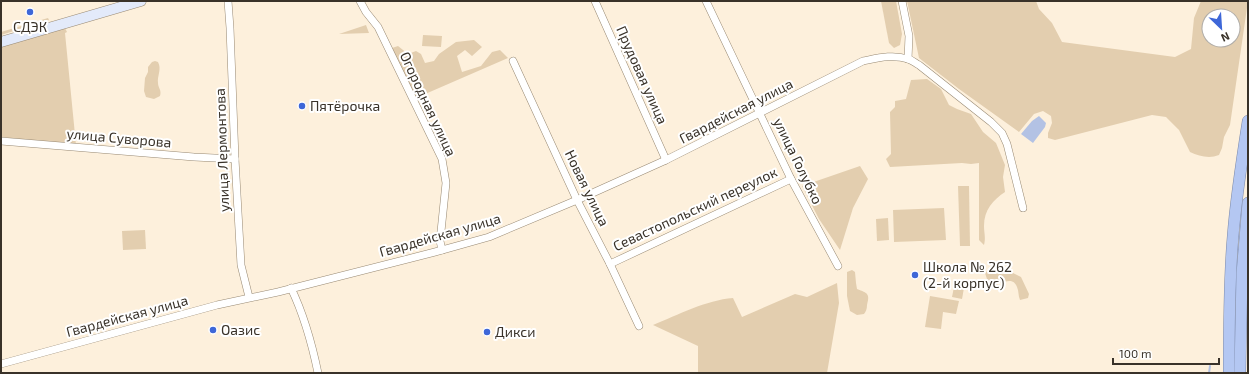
<svg xmlns="http://www.w3.org/2000/svg" width="1249" height="374" viewBox="0 0 1249 374" font-family="'Exo 2',sans-serif">
  <rect width="100%" height="100%" fill="#fdf0dc"/>
  <g fill="#e3ceaf" fill-rule="evenodd">
    <path d="M881,1H896L902,34L900,45L894,48L889,43Z"/>
    <path d="M907,1H1036L1039,9L1052,23L1062,42L1175,57L1191,49L1194,18L1201,1H1248L1230,125L1224,137L1222,148L1219,155C1209,159 1199,156 1190,152L1179,130L1166,117L1152,115L1055,140L1048,138V133L1052,123L1051,116L1043,111L1034,114L1019,132L959,89L919,58ZM1209,16H1233V40H1209Z"/>
    <path d="M48,18L49,20L1,35V32Z"/>
    <path d="M366,25L369,33L339,34Z"/>
    <path d="M65,28L67,32L65,33L76,145L1,137V46Z"/>
    <path d="M423,35L442,36L441,47L422,46Z"/>
    <path d="M474,40L482,47L472,56L465,50L457,56L462,72L481,66L492,52L500,50L508,58L416,98L392,48L398,46L408,54L416,51L421,54L425,63L434,61L439,54L456,42Z"/>
    <path d="M155,61L158,62C162,69 157,76 158,83C158,88 162,90 160,96L154,99L146,97L144,91L145,78L148,72V67L152,62Z"/>
    <path d="M927,79L941,89L949,105L957,109L971,114L983,132L996,143L1005,165L1003,177L1005,192C993,200 984,210 984,226C984,233 986,238 984,245L979,240V163L971,164L962,163L890,167L886,159L891,154L890,112L895,107V101L906,99L911,80Z"/>
    <path d="M860,166L868,179L853,208L840,250L819,219L802,186Z"/>
    <path d="M958,186H969L970,246H960Z"/>
    <path d="M944,208L946,240L894,242L893,210Z"/>
    <path d="M888,218L889,240L877,241L876,219Z"/>
    <path d="M145,230L146,249L123,250L122,231Z"/>
    <path d="M994,269L1003,274L1013,273L1021,277L1029,294L1028,298L1020,300C1018,296 1019,291 1017,287C1013,275 1000,284 992,286L989,285L985,273L988,270Z"/>
    <path d="M852,270L855,272L856,283L857,289C868,293 870,294 867,305C867,309 866,311 864,314L857,315L850,311L847,296V272Z"/>
    <path d="M837,283L839,303L827,373H698V346L653,325C678,315 706,300 733,298L742,317L795,294L807,297Z"/>
    <path d="M954,287L964,288L962,299L952,297Z"/>
    <path d="M930,296L959,301L956,314L943,312L941,329L925,327Z"/>
  </g>
  <path fill="#b3c2e4" d="M1039,116L1046,123L1045,127L1033,143L1021,134L1032,121Z"/>
  <g fill="none" stroke-linecap="round" stroke-linejoin="round">
    <path stroke="#b3c2e4" stroke-width="2" d="M1209,373L1210,366"/>
    <g stroke="#988973" stroke-width="8">
      <g id="minor">
        <path d="M228,1L230,28L235,159L241,265L249,297"/>
        <path d="M360,1L366,12L378,27L442,159L446,183L440,241L442,250"/>
        <path d="M595,1L666,160"/>
        <path d="M706,1L791,179L838,266"/>
        <path d="M902,1L909,36L908,59"/>
        <path d="M513,61L577,200L610,264L639,326"/>
        <path d="M1,141L194,157L235,159"/>
        <path d="M610,264L791,179"/>
        <path d="M291,288C304,315 312,344 318,373"/>
        <path d="M1,364L217,305L278,292L435,252L489,237L577,200L666,160L863,61C878,58 893,54 908,59C912,60 915,63 919,65L991,122L1002,133L1007,144L1023,208"/>
      </g>
    </g>
    <g stroke="#988973" stroke-width="11">
      <path id="secondary" d="M1,42L141,1"/>
    </g>
    <g stroke="#7d8aa9" stroke-width="12">
      <g id="trunk">
        <path d="M1229,373C1229,327 1229,281 1233,236C1236,197 1242,159 1248,121"/>
        <path d="M1240,373L1242,274L1248,203"/>
      </g>
    </g>
    <use href="#minor" stroke="#fff" stroke-width="7"/>
    <use href="#secondary" stroke="#e3eafa" stroke-width="10"/>
    <use href="#trunk" stroke="#b4c7f2" stroke-width="11"/>
  </g>
  <g fill="#3e67d8" stroke="#fff" stroke-width="1.5">
    <circle cx="30" cy="12" r="4"/>
    <circle cx="302" cy="106" r="4"/>
    <circle cx="915" cy="275" r="4"/>
    <circle cx="213" cy="330" r="4"/>
    <circle cx="487" cy="332" r="4"/>
  </g>
  <g text-anchor="middle" stroke-width="4" stroke-linejoin="round" paint-order="stroke">
    <g font-size="14" fill="#393229" stroke="#fff" text-anchor="start">
      <text x="30" y="32" text-anchor="middle">СДЭК</text>
      <text x="310" y="111">Пятёрочка</text>
      <text x="923" y="272">Школа № 262<tspan x="923" dy="16">(2-й корпус)</tspan></text>
      <text x="221" y="335">Оазис</text>
      <text x="495" y="337">Дикси</text>
    </g>
    <g font-size="14" fill="#393229" stroke="#fff">
      <text transform="translate(642 75) rotate(66)" y="5">Прудовая улица</text>
      <text transform="translate(428 104) rotate(65)" y="5">Огородная улица</text>
      <text transform="translate(736 111) rotate(-27)" y="5">Гвардейская улица</text>
      <text transform="translate(119 138) rotate(5)" y="5">улица Суворова</text>
      <text transform="translate(222 150) rotate(-92)" y="5">улица Лермонтова</text>
      <text transform="translate(798 161) rotate(64)" y="5">улица Голубко</text>
      <text transform="translate(587 188) rotate(64)" y="5">Новая улица</text>
      <text transform="translate(695 209) rotate(-25)" y="5">Севастопольский переулок</text>
      <text transform="translate(440 235) rotate(-16)" y="5">Гвардейская улица</text>
      <text transform="translate(127 316) rotate(-15)" y="5">Гвардейская улица</text>
    </g>
  </g>
  <rect width="1249" height="374" fill="none" stroke="#393229" stroke-width="4"/>
  <g transform="translate(1221 28) rotate(155)"><circle r="19" fill="#ffffff" stroke="#b0ada9"/>
  <path d="M0-3L7 15L0 10L-7 15Z" fill="#3e67d8"/>
  <text y="-6" font-size="11" font-weight="bold" text-anchor="middle" fill="#393229">N</text>
  </g>
  <path d="M1113 358v6h106v-6" fill="none" stroke="#393229" stroke-width="2"/>
  <text x="1119" y="358" font-size="12" fill="#393229" stroke="#ffffff" stroke-width="3" paint-order="stroke">100 m</text>
</svg>
